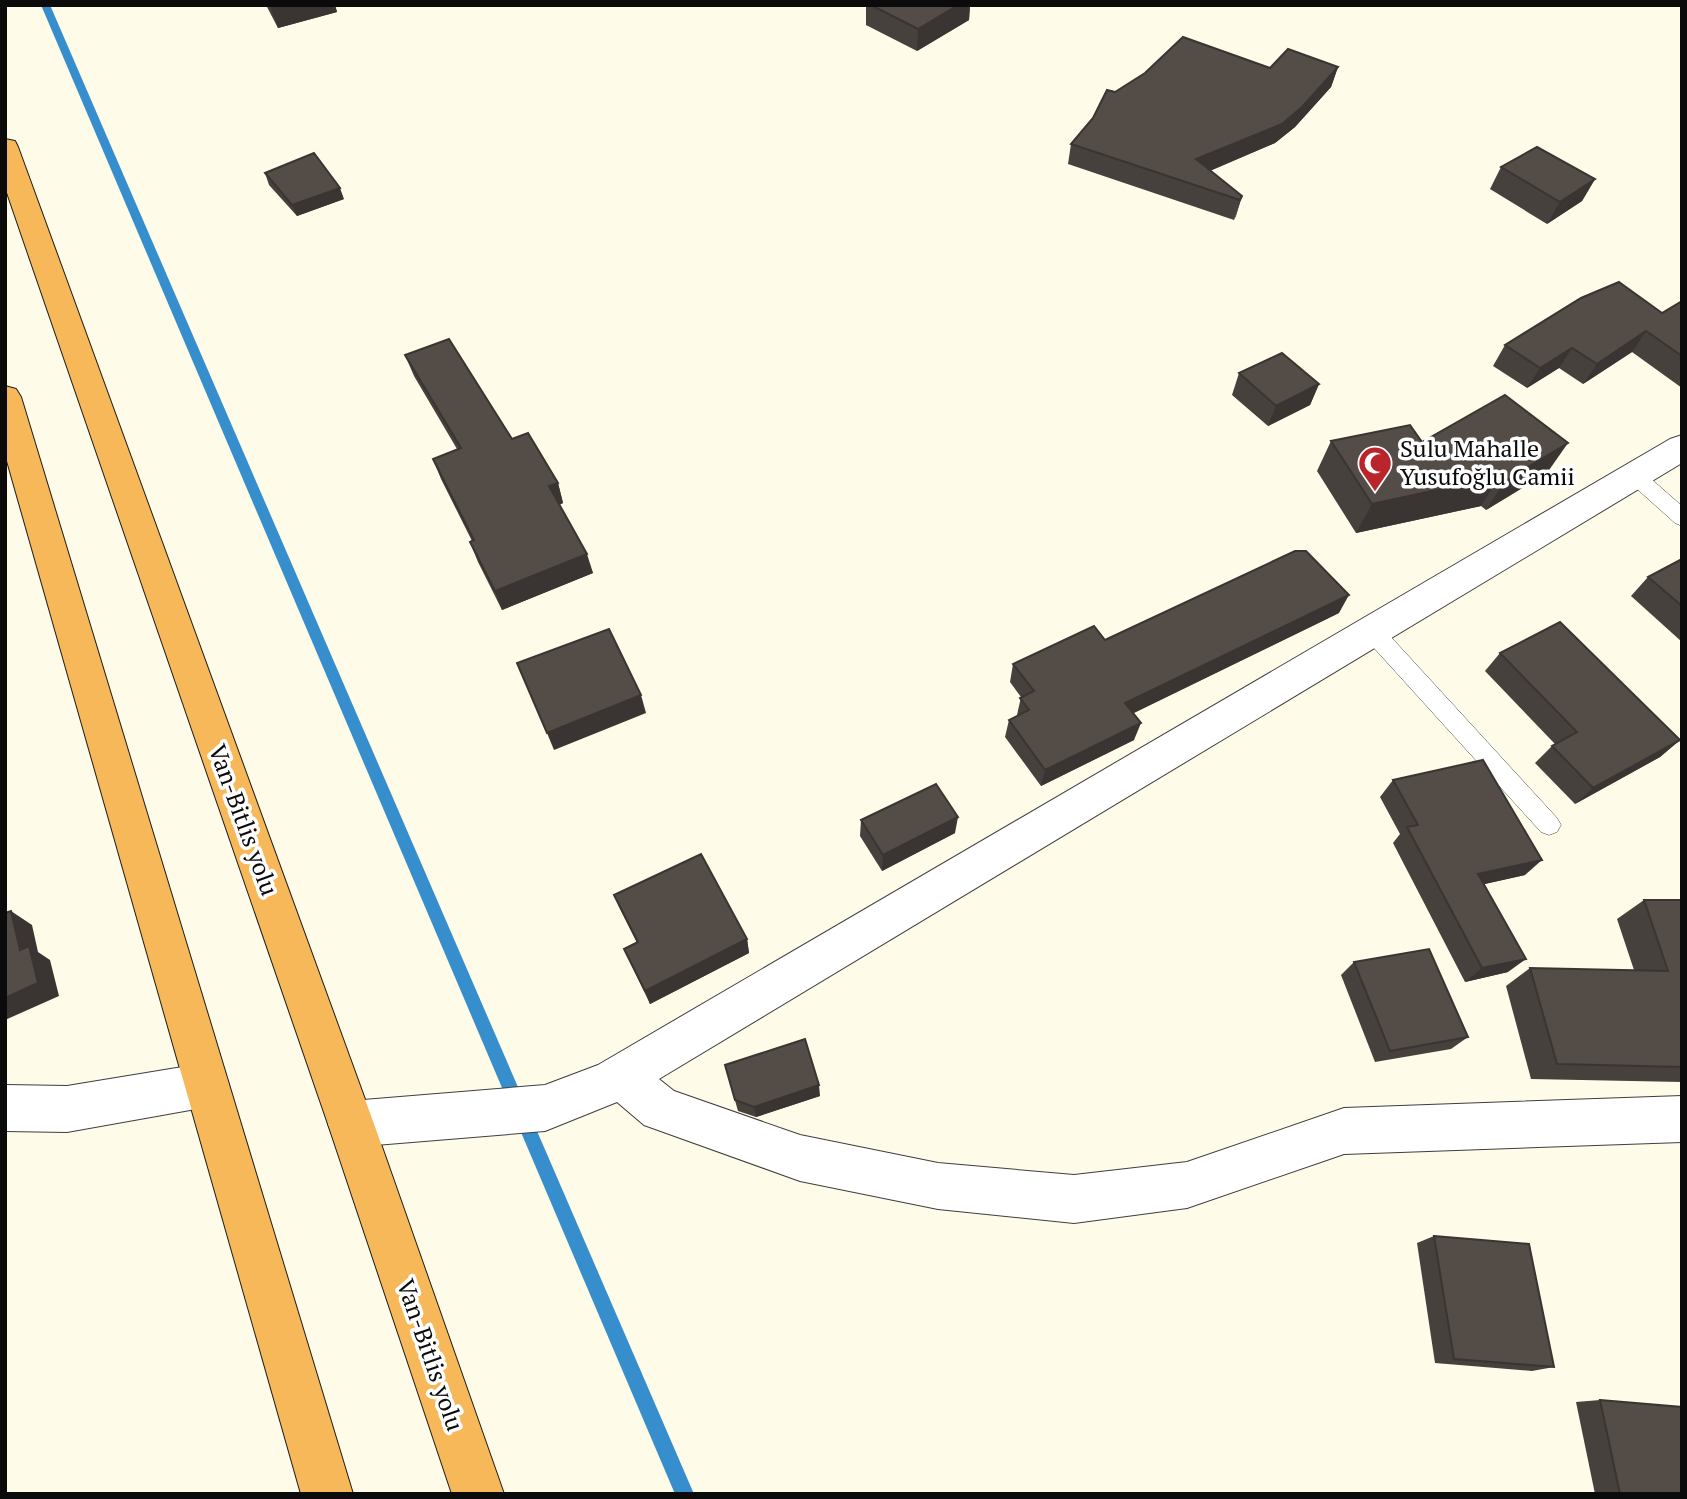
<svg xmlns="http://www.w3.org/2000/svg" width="1687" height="1499" viewBox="0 0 1687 1499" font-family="'PT Serif',serif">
  <rect width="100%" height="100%" fill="#fffbe9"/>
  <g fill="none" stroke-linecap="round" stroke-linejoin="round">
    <path fill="#368fcc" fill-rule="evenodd" d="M41,5H50L694,1494H675Z"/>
    <g stroke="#3e3e3e" stroke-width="1">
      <g id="service">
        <path d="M1634,468L1641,470L1682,506V526L1675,523L1627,480L1624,475Z"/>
        <path d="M1372,622L1380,625L1557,818L1561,825L1557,832L1549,835L1541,832L1364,637L1361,631L1364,625Z"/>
      </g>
    </g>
    <g stroke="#3e3e3e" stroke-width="2">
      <g id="minor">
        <path d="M1682,435V463L659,1079L674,1091L800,1135L938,1163L1074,1175L1187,1162L1344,1108L1682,1096V1142L1344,1154L1187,1208L1074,1223L938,1209L800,1181L644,1125L617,1102L545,1131L351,1147L335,1140L328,1124L335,1108L351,1101L545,1085L598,1065L1670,439Z"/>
        <path d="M207,1063L223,1069L229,1085L223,1101L207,1107L67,1132L5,1131V1085L67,1086Z"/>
      </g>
    </g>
    <g stroke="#1c1c1c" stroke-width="2">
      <g id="trunk">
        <path d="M5,139L15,141L18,147L374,1124L504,1494H452L328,1124L5,187Z"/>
        <path d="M5,386L16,389L21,397L353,1494H301L5,454Z"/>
      </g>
    </g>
    <use href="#service" fill="#fff" fill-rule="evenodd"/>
    <use href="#minor" fill="#fff" fill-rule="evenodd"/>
    <use href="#trunk" fill="#f6b859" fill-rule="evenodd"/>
  </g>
  <g fill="#47413d">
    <path d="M266,5H335L337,12L278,28Z"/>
    <path d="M866,5H970L969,20L917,51L866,25Z"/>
    <path d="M1338,67L1331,87L1295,127L1275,143L1210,171L1242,196L1234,220L1068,164L1071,144L1270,68Z"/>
    <path d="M1501,167L1595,179L1582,201L1547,224L1490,189Z"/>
    <path d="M265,173L344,199L297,216L269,185Z"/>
    <path d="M1682,301V388L1632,352L1583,384L1559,368L1527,388L1493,366L1505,345L1662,313Z"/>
    <path d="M405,355L512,439L558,483L563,503L559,505L593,573L502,610L478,562L470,542L472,541L441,479L433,459L457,449L414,376Z"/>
    <path d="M1239,373L1319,384L1310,405L1268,426L1232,395Z"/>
    <path d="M1331,441L1422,442L1547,473L1486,510L1481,506L1356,533L1317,471Z"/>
    <path d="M1682,559V642L1631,596L1648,577Z"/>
    <path d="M1339,613L1134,713V740L1041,786L1005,737L1009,720L1017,716V715L1021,697L1010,682L1013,664L1105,640Z"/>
    <path d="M1500,653L1680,740L1660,757L1575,804L1535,763L1552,746L1555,744L1485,671Z"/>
    <path d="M1393,780L1525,875L1484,884L1508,972L1465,982L1393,843L1400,834L1380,797Z"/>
    <path d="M861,820L955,833L882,871L860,836Z"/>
    <path d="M614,895L747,939L749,953L650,1004L624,949L637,943L620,909Z"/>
    <path d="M1644,900H1682V1082L1531,1079L1506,986L1530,968L1634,970L1617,919Z"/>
    <path d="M1354,962L1468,1037L1451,1049L1375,1062L1341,975Z"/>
    <path d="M725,1065L820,1096L756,1117L738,1111Z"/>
    <path d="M1434,1236L1554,1367L1532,1371L1435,1363L1417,1243Z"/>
    <path d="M1600,1400L1682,1494H1595L1576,1402Z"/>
  </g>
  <g fill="#3a3532">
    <path d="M277,5H335L337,12L278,28L270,7Z"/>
    <path d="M958,5H970L969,20L917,51L918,29Z"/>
    <path d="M1338,67L1331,87L1295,127L1275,143L1190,179L1196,159Z"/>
    <path d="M1595,179L1582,201L1547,224L1560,202Z"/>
    <path d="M340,188L344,199L297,216L292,205Z"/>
    <path d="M1242,196L1236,216L1234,220L1240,200Z"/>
    <path d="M1646,331L1632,352L1583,384L1597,364Z"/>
    <path d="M1572,348L1559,368L1527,388L1540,368Z"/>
    <path d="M1319,384L1310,405L1268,426L1276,406Z"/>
    <path d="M1568,443L1547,473L1486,510L1505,481Z"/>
    <path d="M1500,476L1481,506L1356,533L1372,504Z"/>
    <path d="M558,483L563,503L555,507L549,486Z"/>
    <path d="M587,554L593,573L502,610L495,591Z"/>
    <path d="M1349,595L1339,613L1119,720L1125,703Z"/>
    <path d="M641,695L646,713L554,750L547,733Z"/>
    <path d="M1141,723L1134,740L1041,786L1045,770Z"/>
    <path d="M1680,740L1660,757L1575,804L1593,788Z"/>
    <path d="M958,817L955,833L882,871L883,855Z"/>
    <path d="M1542,860L1525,875L1463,889L1478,874Z"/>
    <path d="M11,911L32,925L38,952L50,960L59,996L5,1020V998L20,950Z"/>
    <path d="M747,939L749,953L650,1004L645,991Z"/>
    <path d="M1526,959L1508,972L1465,982L1482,968Z"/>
    <path d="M819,1085L820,1096L756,1117L754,1107Z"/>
  </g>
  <g fill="#534c47" stroke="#3a3532" stroke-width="2">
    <path d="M871,5H958L918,29Z"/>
    <path d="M1183,37L1270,68L1288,49L1338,67L1302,107L1282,124L1196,159L1242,196L1240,200L1071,144L1093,118L1107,90L1115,92L1145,73Z"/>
    <path d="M1537,147L1595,179L1560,202L1501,167Z"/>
    <path d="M314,153L340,188L292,205L265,173Z"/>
    <path d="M1619,282L1662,313L1682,301V356L1646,331L1597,364L1572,348L1540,368L1505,345L1581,298Z"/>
    <path d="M449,339L512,439L528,433L558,483L549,486L587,554L495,591L470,542L474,540L433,459L461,448L405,355Z"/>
    <path d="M1282,353L1319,384L1276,406L1239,373Z"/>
    <path d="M1505,395L1568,443L1505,481L1500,476L1372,504L1331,441L1410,425L1422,442Z"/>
    <path d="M1295,551H1306L1349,595L1125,703L1141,723L1045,770L1009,720L1029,710L1020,698L1034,691L1013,664L1094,626L1105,640Z"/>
    <path d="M1682,559V606L1648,577Z"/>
    <path d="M1560,622L1680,740L1593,788L1552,746L1577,732L1500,653Z"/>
    <path d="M609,629L641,695L547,733L517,663Z"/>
    <path d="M1483,760L1542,860L1478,874L1526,959L1482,968L1407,827L1418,825L1393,780Z"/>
    <path d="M936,784L958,817L883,855L861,820Z"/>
    <path d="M701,854L747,939L645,991L624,949L638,942L614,895Z"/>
    <path d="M1644,900H1682V1067L1557,1064L1530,968L1668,971Z"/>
    <path d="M11,911L20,950L29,946L38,983L5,998V913Z"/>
    <path d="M1429,949L1468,1037L1390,1051L1354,962Z"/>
    <path d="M805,1039L819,1085L754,1107L735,1100L725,1065Z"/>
    <path d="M1434,1236L1529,1244L1554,1367L1454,1359Z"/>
    <path d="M1600,1400L1682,1407V1494H1620Z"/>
  </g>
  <defs>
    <g id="mosque-pin" transform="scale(1.75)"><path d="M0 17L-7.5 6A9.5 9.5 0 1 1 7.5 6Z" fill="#b9252b" stroke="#fff"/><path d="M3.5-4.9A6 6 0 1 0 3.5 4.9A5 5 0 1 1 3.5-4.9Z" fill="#fff"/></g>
  </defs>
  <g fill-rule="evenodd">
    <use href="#mosque-pin" x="1375" y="463"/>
  </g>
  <g text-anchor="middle" stroke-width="7" stroke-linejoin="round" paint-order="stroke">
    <g font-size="24" fill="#0b0b0b" stroke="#fff" text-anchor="start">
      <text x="1400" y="457">Sulu Mahalle<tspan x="1400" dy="28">Yusufoğlu Camii</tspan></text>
    </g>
    <g font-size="24" fill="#0b0b0b" stroke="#fff">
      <text transform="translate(243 820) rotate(70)" y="8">Van-Bitlis yolu</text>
      <text transform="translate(430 1355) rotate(71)" y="8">Van-Bitlis yolu</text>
    </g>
  </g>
  <rect width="1687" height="1499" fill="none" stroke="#0b0b0b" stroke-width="14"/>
</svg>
